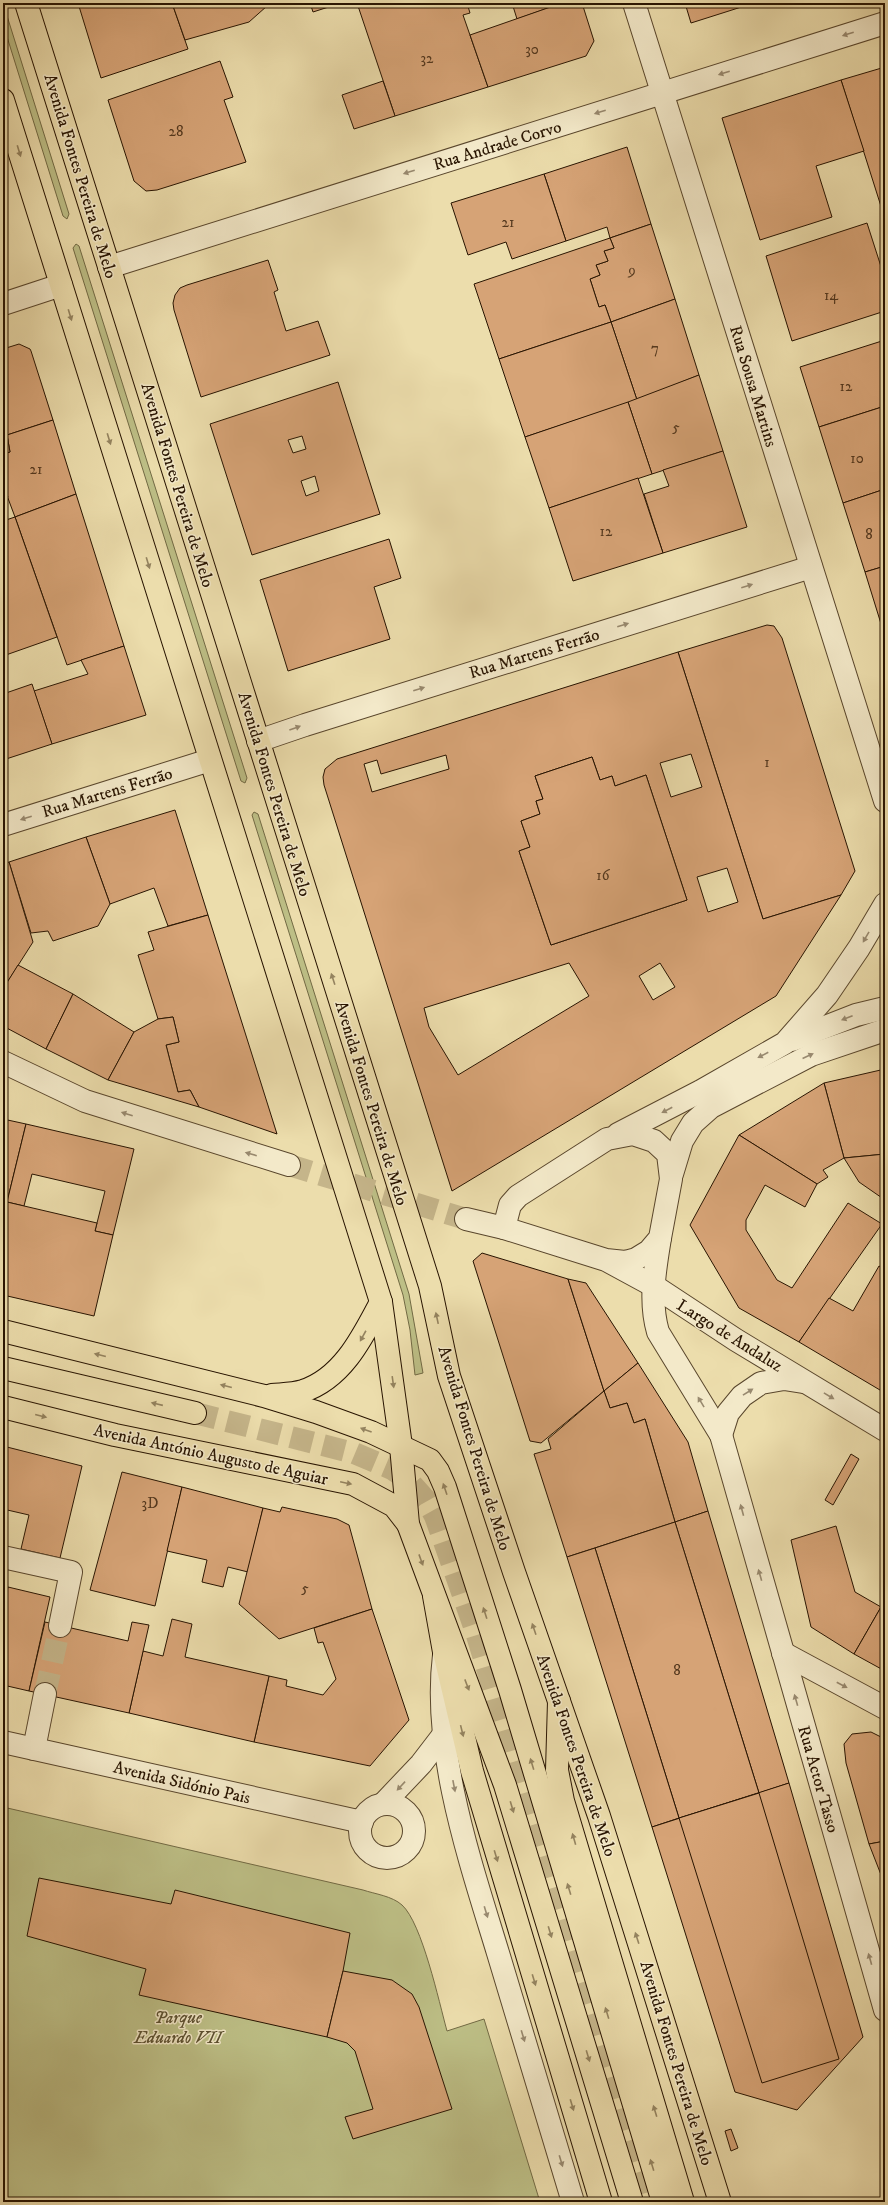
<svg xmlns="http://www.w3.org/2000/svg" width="888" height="2205" viewBox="0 0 888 2205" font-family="'IM FELL DW Pica',serif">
  <rect width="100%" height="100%" fill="#ecddac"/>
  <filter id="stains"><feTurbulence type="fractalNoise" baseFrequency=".005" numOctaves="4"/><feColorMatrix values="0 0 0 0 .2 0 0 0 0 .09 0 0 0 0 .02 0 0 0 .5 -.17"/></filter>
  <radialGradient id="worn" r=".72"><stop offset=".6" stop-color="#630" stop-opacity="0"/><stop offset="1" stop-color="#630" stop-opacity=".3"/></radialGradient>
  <g fill="#bdbf86" stroke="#726a44">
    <path d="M3,3L69,214L67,219L63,216L3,24Z"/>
    <path d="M76,244L79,246L247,778L245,783L241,781L73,248Z"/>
    <path d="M254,812L258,814L409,1294L423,1373L415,1375L410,1330L403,1295L252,815Z"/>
    <path d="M3,1807L363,1890C375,1894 392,1896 402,1905C422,1923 439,2002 447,2031L484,2019L540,2202H3Z"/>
  </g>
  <g fill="#d6a376" stroke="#281401" fill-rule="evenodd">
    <path d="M78,3H172L188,49L101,78Z"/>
    <path d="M172,3H277L267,6L249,22L185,40Z"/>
    <path d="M310,3H341L313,12Z"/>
    <path d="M357,3H467L470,13L463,15L488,87L395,116Z"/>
    <path d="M512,3H562L517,19Z"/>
    <path d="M562,3H582L594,41L586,56L488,87L470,35Z"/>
    <path d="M685,3H754L691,23Z"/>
    <path d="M220,61L233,97L224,100L246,162L157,190L146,191L134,181L108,100Z"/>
    <path d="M885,67V219L841,80Z"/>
    <path d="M841,80L864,151L816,166L832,217L760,240L722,118Z"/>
    <path d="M383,81L395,116L354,129L342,95Z"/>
    <path d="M627,147L651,224L610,238L607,227L566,241L544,174Z"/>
    <path d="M544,174L566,241L512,259L506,242L468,255L451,203Z"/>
    <path d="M867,223L885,279V311L792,341L766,256Z"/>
    <path d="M651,224L675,299L611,322L605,305L599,307L590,279L600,275L596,265L608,261L604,251L614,248L610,238Z"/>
    <path d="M610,238L614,248L604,251L608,261L596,265L600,275L590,279L599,307L605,305L611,322L499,359L474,284Z"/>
    <path d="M268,260L278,290L274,292L286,331L318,321L330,355L201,397L174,310L173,303L175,295L180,288L187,285Z"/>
    <path d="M675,299L699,375L637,400L611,322Z"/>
    <path d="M611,322L637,400L525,437L499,359Z"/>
    <path d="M885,340V406L819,427L800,367Z"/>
    <path d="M19,344L30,349L31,351L53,420L7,435L3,428V349Z"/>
    <path d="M699,375L723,451L652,474L628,402Z"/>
    <path d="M338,382L380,514L252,555L210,424ZM302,436L306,449L293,453L288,440ZM315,476L319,491L306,496L301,481Z"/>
    <path d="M628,402L652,474L549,508L525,437Z"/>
    <path d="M885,406V489L843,503L819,427Z"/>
    <path d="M53,420L76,494L15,517L3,485V454L10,452L7,435Z"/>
    <path d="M3,428L7,435L10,452L3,454Z"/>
    <path d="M723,451L747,527L663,553L644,494L669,486L663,470Z"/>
    <path d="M638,478L663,553L573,581L549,508Z"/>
    <path d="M3,485L8,497L3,498Z"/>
    <path d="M885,489V566L865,572L843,503Z"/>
    <path d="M76,494L124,646L67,665L15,517Z"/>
    <path d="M15,517L57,637L3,656V521Z"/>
    <path d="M389,539L401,578L374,587L390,639L288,671L260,580Z"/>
    <path d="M885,566V626L882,627L865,572Z"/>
    <path d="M767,625L774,626L782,638L855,871L841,895L763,919L678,652Z"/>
    <path d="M124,646L146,715L52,744L34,691L88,674L81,660Z"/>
    <path d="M678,652L763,919L841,895L776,996L452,1191L324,785L323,777L325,769L337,759ZM691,754L702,787L671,797L660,763ZM446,755L449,769L372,792L364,764L377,760L381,774ZM592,757L600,780L612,776L615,786L646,775L687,900L551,945L519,851L530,847L521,821L540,814L536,801L543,799L535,776ZM727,868L738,902L708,912L697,877ZM569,963L589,996L458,1075L429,1027L424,1008ZM660,963L675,987L653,1000L639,976Z"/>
    <path d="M32,684L52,744L3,760V694Z"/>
    <path d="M592,757L600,780L612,776L615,786L646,775L687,900L551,945L519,851L530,847L521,821L540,814L536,801L543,799L535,776Z"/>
    <path d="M175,810L208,915L168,926L154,888L110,904L86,837Z"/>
    <path d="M86,837L110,904L98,926L53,941L48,931L31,933L9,862Z"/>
    <path d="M9,862L33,942L3,989V864Z"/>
    <path d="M208,915L277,1134L199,1107L190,1090L178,1092L166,1045L179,1042L173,1017L158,1019L138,955L154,950L148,932Z"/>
    <path d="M18,965L73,994L46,1049L3,1026V989Z"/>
    <path d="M73,994L134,1032L108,1080L46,1049Z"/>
    <path d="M173,1017L179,1042L166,1045L178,1092L190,1090L199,1107L108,1080L134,1032L158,1019Z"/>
    <path d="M885,1069V1154L844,1158L824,1083Z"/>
    <path d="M824,1083L844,1158L823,1170L828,1177L817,1184L739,1135Z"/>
    <path d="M3,1119L26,1124L7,1202L3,1201Z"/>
    <path d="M26,1124L134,1149L113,1235L95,1231L105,1191L32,1174L24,1206L7,1202Z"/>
    <path d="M739,1135L817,1184L805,1207L765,1185L746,1220V1230L777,1280L792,1288L848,1203L882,1224L799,1342L739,1308L690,1225Z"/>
    <path d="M885,1154V1200L859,1182L844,1158Z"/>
    <path d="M3,1201L7,1202L3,1220Z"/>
    <path d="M7,1202L97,1223L95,1231L113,1235L94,1316L3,1295V1220Z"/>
    <path d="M482,1253L568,1279L604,1391L541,1443L530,1441L473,1261Z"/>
    <path d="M879,1266L885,1269V1393L799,1342L829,1298L853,1311Z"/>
    <path d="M568,1279L586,1283L638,1363L604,1391Z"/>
    <path d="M638,1363L688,1442L708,1511L675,1522L645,1419L634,1423L627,1403L610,1408L604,1391Z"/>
    <path d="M604,1391L610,1408L627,1403L634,1423L645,1419L675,1522L567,1557L534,1454L551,1449L548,1439Z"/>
    <path d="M3,1446L82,1466L60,1558L21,1549L29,1515L3,1509Z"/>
    <path d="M851,1454L859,1459L833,1505L825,1500Z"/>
    <path d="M122,1472L182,1487L155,1606L90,1590Z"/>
    <path d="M182,1487L263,1508L248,1572L228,1567L223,1587L202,1582L207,1560L167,1551Z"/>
    <path d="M282,1507L337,1519L349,1525L372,1609L279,1639L239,1604L263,1508L280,1512Z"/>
    <path d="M708,1511L789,1783L759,1793L675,1522Z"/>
    <path d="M675,1522L759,1793L679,1818L595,1548Z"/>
    <path d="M836,1526L855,1592L881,1607L854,1654L811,1627L791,1540Z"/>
    <path d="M595,1548L679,1818L652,1827L567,1557Z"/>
    <path d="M8,1587L50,1597L29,1691L3,1685V1608Z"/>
    <path d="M881,1607L885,1609V1671L854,1654Z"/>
    <path d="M372,1609L409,1720L370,1766L254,1742L269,1676L287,1680L286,1686L323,1695L336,1679L323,1642L318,1643L314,1628Z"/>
    <path d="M172,1619L192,1624L185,1657L269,1676L254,1742L129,1713L143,1651L163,1656Z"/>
    <path d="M45,1622L128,1641L132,1622L149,1625L129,1713L29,1691Z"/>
    <path d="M871,1732L885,1739V1841L869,1844L846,1763L844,1744L852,1734Z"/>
    <path d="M789,1783L863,2037L797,2110L735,2092L652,1827Z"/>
    <path d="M759,1793L839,2059L762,2083L679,1818Z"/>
    <path d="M885,1841V1885L869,1844Z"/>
    <path d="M39,1878L171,1904L175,1890L350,1933L343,1971L327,2037L139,1995L146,1969L27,1936Z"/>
    <path d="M343,1971L392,1980L412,1994L419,2007L452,2109L353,2139L345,2117L373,2109L355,2051L347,2043L327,2037Z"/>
    <path d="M731,2129L738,2148L731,2151L725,2131Z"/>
  </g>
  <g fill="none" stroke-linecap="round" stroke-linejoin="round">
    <g stroke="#c5b58a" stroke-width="22" stroke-dasharray="22 11" stroke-linecap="butt">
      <path d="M289,1165L466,1219"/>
      <path d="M45,1694L60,1626"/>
    </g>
    <path stroke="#c5b58a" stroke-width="22" stroke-dasharray="22 11" stroke-linecap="butt" d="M195,1413L354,1453L392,1469L408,1480L426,1500L435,1516L476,1632L648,2202"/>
    <g stroke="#59462c" stroke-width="24">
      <g id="minor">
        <path d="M634,3L885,801"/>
        <path d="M109,267L885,23"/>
        <path d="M3,304L61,285"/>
        <path d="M258,741L305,725L811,567"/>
        <path d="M3,825L210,760"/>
        <path d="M792,1040L856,1015L885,1008"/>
        <path d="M3,1062L85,1101L289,1165"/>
        <path d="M618,1134L701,1091L785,1043L827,995L859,948L885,904"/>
        <path d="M672,1174L682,1141L693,1123L711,1107L811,1055L885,1030"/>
        <path d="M466,1219L504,1228"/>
        <path d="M660,1238C655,1269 649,1301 658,1332L721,1435L885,2010"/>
        <path d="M606,1260L625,1262L636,1259L649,1251L660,1238L671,1179L668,1154L654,1141L633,1134L607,1139L518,1196L510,1205L504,1228L606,1260L654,1286L736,1340L885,1430"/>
        <path d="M721,1435L728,1413L742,1396L761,1383L784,1379L803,1382"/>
        <path d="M3,1557L71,1572L60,1626"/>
        <path d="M783,1653L885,1708"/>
        <path d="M444,1655C432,1751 470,1861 498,1953C523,2036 548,2119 573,2202"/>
        <path d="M3,1742L362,1822"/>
        <path d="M34,1749L45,1694"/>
        <path d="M384,1803L421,1764L444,1734"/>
        <circle cx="387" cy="1831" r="27"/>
      </g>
    </g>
    <g stroke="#281401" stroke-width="24">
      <g id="major">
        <path d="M26,3L430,1286L449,1376L514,1572L599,1816L720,2202"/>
        <path d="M3,100L381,1302L401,1446L408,1524L505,1785L632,2202"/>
        <path d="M3,1331L264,1396L316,1412L371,1432L430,1460L438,1471L445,1487L510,1690L663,2202"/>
        <path d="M3,1368L195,1413"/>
        <path d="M272,1395C282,1394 293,1394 303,1391C343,1378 363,1336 381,1302"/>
        <path d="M3,1407L115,1435L353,1484L394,1506L408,1524"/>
      </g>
    </g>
    <g stroke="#281401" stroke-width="24">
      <g id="highway">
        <path d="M434,1596L444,1652L472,1771L601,2202"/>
        <path d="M559,1701L557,1770L563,1801L683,2202"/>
      </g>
    </g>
    <use href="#minor" stroke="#f3e9c9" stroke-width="22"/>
    <use href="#major" stroke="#ecddac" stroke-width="22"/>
    <use href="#highway" stroke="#ecddac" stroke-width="22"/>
  </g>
  <defs><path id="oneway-solid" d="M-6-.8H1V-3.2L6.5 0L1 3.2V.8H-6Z"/></defs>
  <g fill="#98896f">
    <use href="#oneway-solid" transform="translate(848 34) rotate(163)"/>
    <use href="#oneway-solid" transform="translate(724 73) rotate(163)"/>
    <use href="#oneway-solid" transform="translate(600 112) rotate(163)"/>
    <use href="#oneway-solid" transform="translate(409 172) rotate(163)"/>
    <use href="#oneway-solid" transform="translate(747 586) rotate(-17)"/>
    <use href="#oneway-solid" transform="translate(623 625) rotate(-17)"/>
    <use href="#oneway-solid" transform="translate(419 689) rotate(-17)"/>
    <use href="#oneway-solid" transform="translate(295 728) rotate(-20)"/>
    <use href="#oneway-solid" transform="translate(26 818) rotate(163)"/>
    <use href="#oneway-solid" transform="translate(866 937) rotate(120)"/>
    <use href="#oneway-solid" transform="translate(847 1018) rotate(159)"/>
    <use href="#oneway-solid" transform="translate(763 1055) rotate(152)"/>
    <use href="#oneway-solid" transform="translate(808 1056) rotate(-25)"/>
    <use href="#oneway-solid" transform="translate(667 1110) rotate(152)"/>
    <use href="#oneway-solid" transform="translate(127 1114) rotate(-162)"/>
    <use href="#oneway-solid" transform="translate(251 1154) rotate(-164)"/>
    <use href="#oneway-solid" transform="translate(748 1392) rotate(-32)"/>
    <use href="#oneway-solid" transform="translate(829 1396) rotate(31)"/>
    <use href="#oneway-solid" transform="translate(701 1402) rotate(-121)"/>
    <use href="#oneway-solid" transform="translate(742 1510) rotate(-105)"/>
    <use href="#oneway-solid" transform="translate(760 1575) rotate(-106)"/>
    <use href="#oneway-solid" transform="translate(842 1685) rotate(28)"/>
    <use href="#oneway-solid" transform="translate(796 1700) rotate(-106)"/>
    <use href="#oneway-solid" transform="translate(401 1786) rotate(133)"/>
    <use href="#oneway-solid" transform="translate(454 1786) rotate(79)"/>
    <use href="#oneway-solid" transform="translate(486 1912) rotate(73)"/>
    <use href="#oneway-solid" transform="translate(870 1959) rotate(-106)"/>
    <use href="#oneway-solid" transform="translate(523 2036) rotate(73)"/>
    <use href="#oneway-solid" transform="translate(561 2161) rotate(73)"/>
  </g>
  <g fill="#94835f">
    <use href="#oneway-solid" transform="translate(19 151) rotate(73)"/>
    <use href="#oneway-solid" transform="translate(70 315) rotate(73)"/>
    <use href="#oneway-solid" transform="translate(109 439) rotate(73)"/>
    <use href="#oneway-solid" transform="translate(148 563) rotate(73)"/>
    <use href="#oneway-solid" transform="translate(333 979) rotate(-108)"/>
    <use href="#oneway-solid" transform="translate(437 1318) rotate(-102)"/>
    <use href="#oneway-solid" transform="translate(363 1336) rotate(119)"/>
    <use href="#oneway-solid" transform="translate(100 1355) rotate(-166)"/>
    <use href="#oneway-solid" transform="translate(393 1382) rotate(82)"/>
    <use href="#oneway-solid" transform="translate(226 1386) rotate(-166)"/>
    <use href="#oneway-solid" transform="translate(157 1404) rotate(-167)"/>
    <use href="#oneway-solid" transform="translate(41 1416) rotate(14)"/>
    <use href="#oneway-solid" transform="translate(366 1430) rotate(-160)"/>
    <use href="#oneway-solid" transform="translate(346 1483) rotate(12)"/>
    <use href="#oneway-solid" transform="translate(445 1489) rotate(-109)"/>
    <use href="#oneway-solid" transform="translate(421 1560) rotate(70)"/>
    <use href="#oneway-solid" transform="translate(485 1613) rotate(-108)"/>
    <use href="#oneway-solid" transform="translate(534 1629) rotate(-109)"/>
    <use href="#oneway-solid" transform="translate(467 1685) rotate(69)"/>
    <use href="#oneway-solid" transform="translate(462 1731) rotate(76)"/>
    <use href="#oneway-solid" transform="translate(532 1764) rotate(-107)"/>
    <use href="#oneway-solid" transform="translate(512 1807) rotate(73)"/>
    <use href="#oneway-solid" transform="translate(574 1839) rotate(-106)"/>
    <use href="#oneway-solid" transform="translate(496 1856) rotate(73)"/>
    <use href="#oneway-solid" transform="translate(569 1889) rotate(-107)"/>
    <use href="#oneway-solid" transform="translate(550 1932) rotate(73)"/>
    <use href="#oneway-solid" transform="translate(637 1938) rotate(-108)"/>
    <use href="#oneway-solid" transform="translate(534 1980) rotate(73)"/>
    <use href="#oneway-solid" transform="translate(607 2013) rotate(-107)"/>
    <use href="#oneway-solid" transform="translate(588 2056) rotate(73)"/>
    <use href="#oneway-solid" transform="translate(572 2105) rotate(73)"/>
    <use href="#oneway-solid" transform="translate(655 2111) rotate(-107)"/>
    <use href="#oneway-solid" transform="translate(652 2165) rotate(-107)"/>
  </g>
  <g text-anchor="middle" stroke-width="3" stroke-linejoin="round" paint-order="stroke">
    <g font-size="15" fill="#54381e">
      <text x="532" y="54">30</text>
      <text x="427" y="63">32</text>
      <text x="176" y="136">28</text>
      <text x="508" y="227">21</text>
      <text x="632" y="275">9</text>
      <text x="831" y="300">14</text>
      <text x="655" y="353">7</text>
      <text x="846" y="391">12</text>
      <text x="676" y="432">5</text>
      <text x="857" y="463">10</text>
      <text x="36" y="474">21</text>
      <text x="606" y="536">12</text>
      <text x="869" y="539">8</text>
      <text x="767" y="767">1</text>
      <text x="603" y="880">16</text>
      <text x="150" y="1508">3D</text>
      <text x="305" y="1593">5</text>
      <text x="677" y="1675">8</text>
    </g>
    <g font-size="17" fill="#281401" stroke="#f3e9c9">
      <text transform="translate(497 145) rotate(-17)" y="6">Rua Andrade Corvo</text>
      <text transform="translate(81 176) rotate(73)" y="6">Avenida Fontes Pereira de Melo</text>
      <text transform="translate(754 386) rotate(73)" y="6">Rua Sousa Martins</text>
      <text transform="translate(178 485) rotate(73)" y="6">Avenida Fontes Pereira de Melo</text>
      <text transform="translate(534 653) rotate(-17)" y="6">Rua Martens Ferrão</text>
      <text transform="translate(107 792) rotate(-17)" y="6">Rua Martens Ferrão</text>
      <text transform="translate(275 794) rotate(73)" y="6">Avenida Fontes Pereira de Melo</text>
      <text transform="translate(372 1103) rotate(73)" y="6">Avenida Fontes Pereira de Melo</text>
      <text transform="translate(730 1335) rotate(32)" y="6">Largo de Andaluz</text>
      <text transform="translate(475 1448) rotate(73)" y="6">Avenida Fontes Pereira de Melo</text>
      <text transform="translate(211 1454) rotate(12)" y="6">Avenida António Augusto de Aguiar</text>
      <text transform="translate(577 1755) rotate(71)" y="6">Avenida Fontes Pereira de Melo</text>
      <text transform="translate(819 1779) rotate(74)" y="6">Rua Actor Tasso</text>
      <text transform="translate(182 1782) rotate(13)" y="6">Avenida Sidónio Pais</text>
      <text transform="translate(677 2063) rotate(73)" y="6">Avenida Fontes Pereira de Melo</text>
    </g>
    <g font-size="17" font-style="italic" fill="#5c5030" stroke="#f3e9c9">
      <text x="178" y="2023">Parque<tspan x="178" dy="20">Eduardo VII</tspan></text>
    </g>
  </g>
  <rect width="888" height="2205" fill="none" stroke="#ecddac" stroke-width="16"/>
  <rect x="4" y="4" width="880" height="2197" fill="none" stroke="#281401" stroke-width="2"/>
  <rect x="8" y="8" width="872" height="2189" fill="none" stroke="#281401"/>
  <rect width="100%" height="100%" filter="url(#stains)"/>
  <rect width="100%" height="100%" fill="url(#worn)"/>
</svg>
